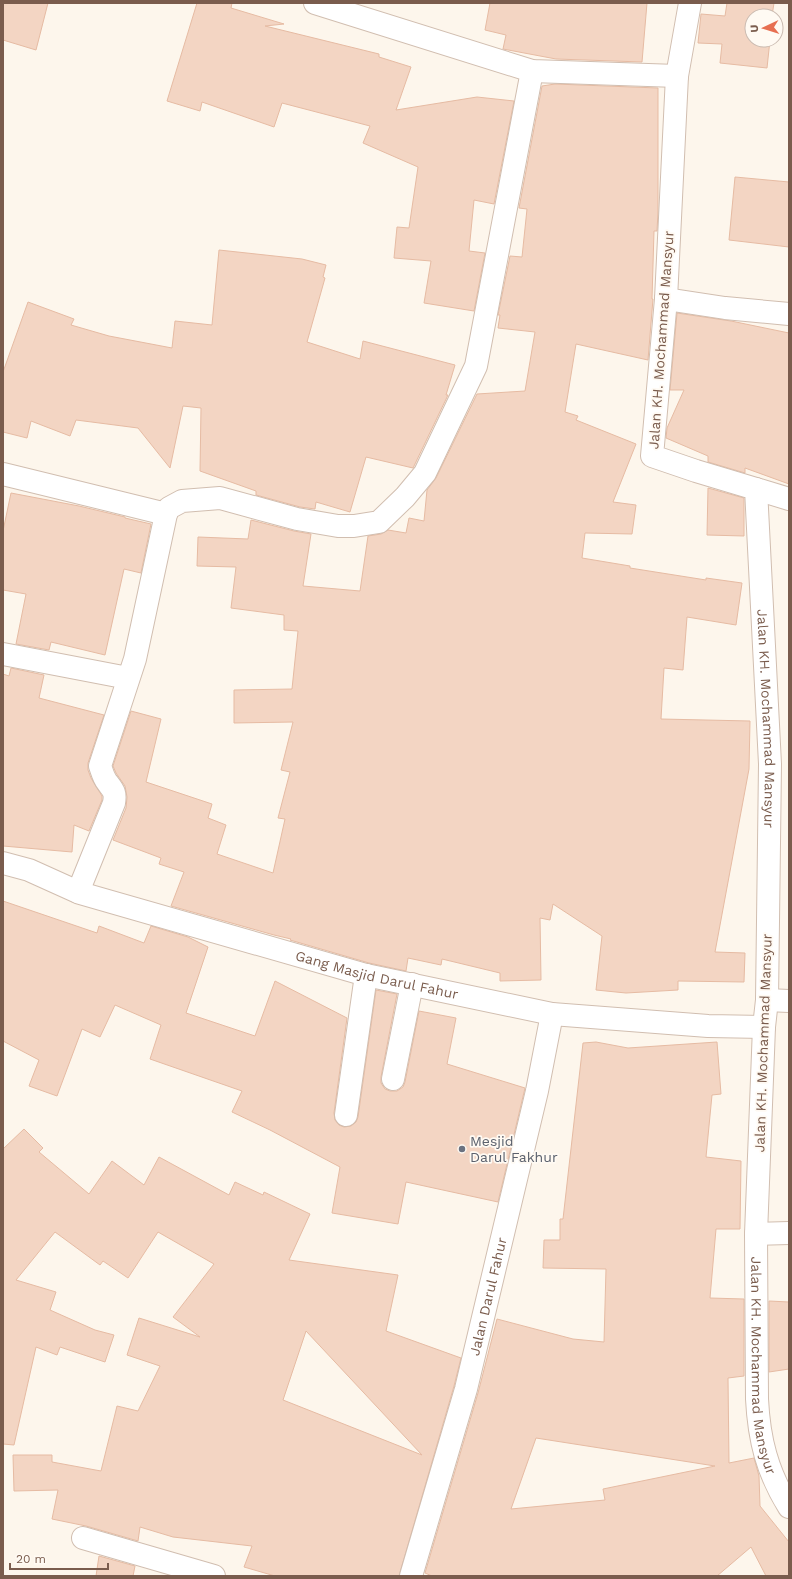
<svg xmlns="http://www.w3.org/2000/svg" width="792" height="1579" viewBox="0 0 792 1579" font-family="'Work Sans',sans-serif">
  <rect width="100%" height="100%" fill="#fdf6ec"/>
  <g fill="#f3d5c3" stroke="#e6bba3" fill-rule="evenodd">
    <path d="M3,3H48L36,50L3,40Z"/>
    <path d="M197,3H232L231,8L284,24L265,26L379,54V57L411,67L396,110L477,97L514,101L494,204L474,200L469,251L485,253L474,311L424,303L431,261L394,258L397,227L409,228L418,167L363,143L370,126L282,103L274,127L202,102L200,111L167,101Z"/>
    <path d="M490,3H647L642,62L556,59L503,49L506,35L485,30Z"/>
    <path d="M727,3H774L772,16H752V40H770L767,68L720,63L722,44L698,43L701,14L725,16Z"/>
    <path d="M555,84L658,88V212L657,231H654L652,299H653L648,360L576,344L565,412L578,416L576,420L636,444L613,502L636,505L632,534L585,533L582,558L630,566V568L706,580V578L742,583L736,625L687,617L683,670L664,668L661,719L750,721L749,769L715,952L745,953L744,982L678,981V990L626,993L596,990L602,936L553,904L550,920L540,918L541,980L500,981V973L442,959L441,965L408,958L406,971L369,963L290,940L291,939L274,935L171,906L184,872L159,864L161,858L113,840L126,808L127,797L125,786L116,773L113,766L131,711L161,719L146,782L212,804L208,818L226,825L217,854L273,873L285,819L278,818L290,772L281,770L293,722L234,723V690L292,689L298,631L284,630V615L231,608L236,567L197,566L198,537L248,539L251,520L294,531L311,534L303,586L360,591L368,536L381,534L388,530L406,533L409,518L424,521L427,490L436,478L477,394L525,391L535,332L498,328L500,315H498L510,256L522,257L527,209L519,208L542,86Z"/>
    <path d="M735,177L789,182V247L729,240Z"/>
    <path d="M219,250L302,259L326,265L323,277L325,278L307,342L360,359L363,341L455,365L446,395H448L414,466L413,468L366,457L350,512L316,502L315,509L300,507L256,495V491L200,471L201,408L183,406L170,468L138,428L76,420L70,436L31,421L27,438L3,432V372L28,302L74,319L71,325L109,336L172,348L175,321L212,325Z"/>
    <path d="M677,313L731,321L789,333V484L745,468V473L708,462V456L666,438L667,428L684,390H670Z"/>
    <path d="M708,488L744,498V536L707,535Z"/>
    <path d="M11,493L79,506L125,517V518L151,524L141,573L124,569L105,655L51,642L49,650L16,644L26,594L3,590V531Z"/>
    <path d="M11,668L44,675L39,698L104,715L88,763V770L91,778L102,796V800L89,831L74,825L72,852L3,846V674L9,676Z"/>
    <path d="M3,901L97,933L99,926L144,943L151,926L188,937L208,947L186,1013L255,1036L275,981L347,1018L334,1113L335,1120L339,1125L344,1127L351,1126L356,1122L358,1117L376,990L397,994L381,1077V1083L385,1089L390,1091H397L403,1087L405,1082L419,1011L456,1018L447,1064L525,1088L498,1202L406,1182L398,1224L332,1213L340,1167L270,1130L232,1112L242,1091L150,1059L161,1025L115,1005L100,1037L82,1029L57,1096L29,1086L39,1060L3,1041Z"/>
    <path d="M596,1042L628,1048L717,1042L721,1094L712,1095L706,1157L741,1161L740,1229H716L710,1298L744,1299V1376L728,1378L729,1463L754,1458L759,1476L760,1506L789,1542V1576H766L751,1547L717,1576H432L425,1573L478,1393L497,1319L573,1339L604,1342L606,1269L543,1268L544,1240H560V1219H563L583,1043ZM536,1438L715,1466L603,1489L605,1500L511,1509Z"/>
    <path d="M24,1129L43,1148L39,1152L89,1194L112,1161L144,1185L159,1157L229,1195L235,1182L263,1195L264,1192L310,1214L289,1260L398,1275L386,1331L461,1358L454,1386L399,1576H275L244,1567L252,1546L173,1537L140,1527L138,1541L86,1526L52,1519L58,1490L14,1491L13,1455H52V1462L101,1471L117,1406L138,1411L160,1366L127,1355L139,1318L200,1337L173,1317L214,1264L158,1232L128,1278L103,1261L100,1265L55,1232L16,1280L56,1292L50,1310L95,1330L114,1335L105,1362L60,1347L57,1355L36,1347L14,1445L3,1444V1149ZM306,1331L422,1455L283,1400Z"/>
    <path d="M769,1301L789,1302V1369L769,1372Z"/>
    <path d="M99,1556L135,1566L133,1576H96Z"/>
  </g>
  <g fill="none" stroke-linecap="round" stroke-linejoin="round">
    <g stroke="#d1beb0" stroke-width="24">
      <g id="minor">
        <path d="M315,3L532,71L677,76"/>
        <path id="s1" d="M690,3L677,76L666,299L652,456L696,471L756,489L770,764L767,1000L764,1027L756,1234L757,1399C759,1439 767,1472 789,1507"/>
        <path d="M666,299L725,308L789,314"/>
        <path d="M3,474L166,514"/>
        <path d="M756,489L789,499"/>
        <path d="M3,654L128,678"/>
        <path id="s2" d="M3,863L29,870L80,893L366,975L552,1014L708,1026L764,1027"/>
        <path d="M78,892L114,803C116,792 113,790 107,782C103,777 102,771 100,766L135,659L166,514L169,508L182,501L220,498L297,519L338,526H354L379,522L405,497L425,473L476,366L532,71"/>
        <path d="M767,1000L789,1001"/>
        <path d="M393,1079L412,984"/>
        <path d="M346,1115L366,975"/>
        <path d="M756,1234L789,1233"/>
        <path d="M83,1538L214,1576"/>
        <path id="s3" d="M411,1576L466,1389L537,1091L552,1014"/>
      </g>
    </g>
    <use href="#minor" stroke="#fff" stroke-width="22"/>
  </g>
  <circle fill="#6b7280" stroke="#fffaf3" stroke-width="1.5" cx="462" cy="1149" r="4"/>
  <g text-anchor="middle" stroke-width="3.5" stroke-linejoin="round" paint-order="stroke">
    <g font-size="14" fill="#7a5c4d" stroke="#fffaf3">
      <text transform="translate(661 340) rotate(-86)" y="5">Jalan KH. Mochammad Mansyur</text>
      <text dy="5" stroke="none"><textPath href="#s1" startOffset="794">Jalan KH. Mochammad Mansyur</textPath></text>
      <text dy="5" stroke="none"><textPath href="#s2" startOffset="391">Gang Masjid Darul Fahur</textPath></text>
      <text transform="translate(763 1043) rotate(-88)" y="5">Jalan KH. Mochammad Mansyur</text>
      <text dy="5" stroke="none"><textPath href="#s3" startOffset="290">Jalan Darul Fahur</textPath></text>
      <text dy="5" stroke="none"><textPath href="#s1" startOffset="1442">Jalan KH. Mochammad Mansyur</textPath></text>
    </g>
    <g font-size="14" fill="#5b616d" stroke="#fffaf3" text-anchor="start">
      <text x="470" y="1146">Mesjid<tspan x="470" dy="16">Darul Fakhur</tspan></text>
    </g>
  </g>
  <rect width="792" height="1579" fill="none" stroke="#7a5c4d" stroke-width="8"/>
  <g transform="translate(764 28) rotate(266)"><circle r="19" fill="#fffaf3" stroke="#cabbb1"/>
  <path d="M0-3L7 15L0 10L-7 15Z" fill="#e76f51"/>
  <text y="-6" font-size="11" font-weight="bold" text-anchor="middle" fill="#7a5c4d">U</text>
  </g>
  <path d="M10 1563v6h98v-6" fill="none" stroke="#7a5c4d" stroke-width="2"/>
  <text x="16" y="1563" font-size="12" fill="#7a5c4d" stroke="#fffaf3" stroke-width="3" paint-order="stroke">20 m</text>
</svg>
